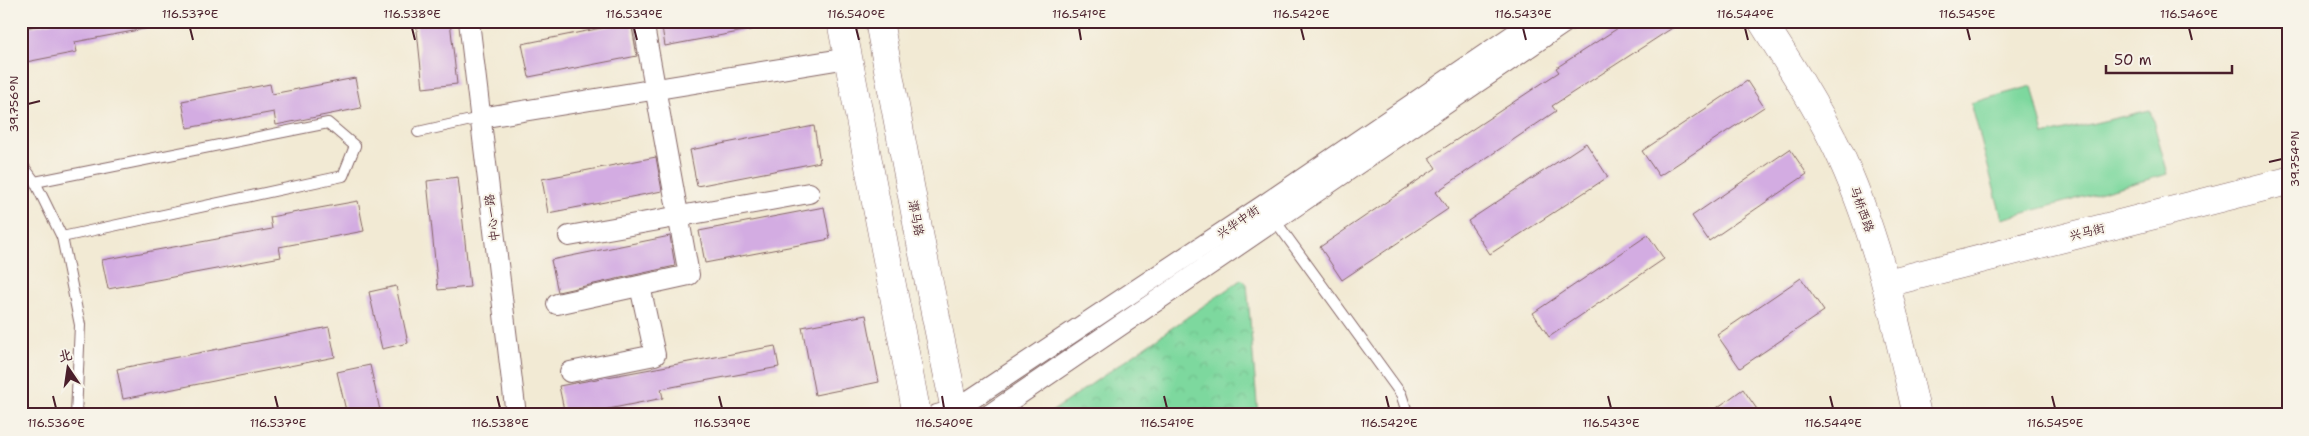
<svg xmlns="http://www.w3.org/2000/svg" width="2309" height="436" viewBox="0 0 2309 436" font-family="'Shantell Sans','LXGW WenKai TC',sans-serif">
  <defs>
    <pattern id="park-crowns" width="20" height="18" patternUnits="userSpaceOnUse" patternTransform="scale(1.25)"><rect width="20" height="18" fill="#7dd89e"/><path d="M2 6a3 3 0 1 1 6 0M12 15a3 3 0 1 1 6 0" fill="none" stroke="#6eb988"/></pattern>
  </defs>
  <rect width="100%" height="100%" fill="#f7f3e8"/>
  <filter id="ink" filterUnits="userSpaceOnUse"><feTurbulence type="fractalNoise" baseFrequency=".02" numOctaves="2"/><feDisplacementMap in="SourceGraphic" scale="10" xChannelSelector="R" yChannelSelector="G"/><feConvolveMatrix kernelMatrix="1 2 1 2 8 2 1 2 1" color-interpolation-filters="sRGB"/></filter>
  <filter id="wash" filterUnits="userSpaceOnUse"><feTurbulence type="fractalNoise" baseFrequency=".0096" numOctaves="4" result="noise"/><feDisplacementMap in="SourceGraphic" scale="20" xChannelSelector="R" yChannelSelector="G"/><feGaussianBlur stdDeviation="1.12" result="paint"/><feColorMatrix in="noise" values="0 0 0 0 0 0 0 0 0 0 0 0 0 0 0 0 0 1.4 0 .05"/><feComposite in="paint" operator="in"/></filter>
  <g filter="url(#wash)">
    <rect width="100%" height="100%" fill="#f2ead4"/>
    <path fill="url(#park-crowns)" stroke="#647c64" d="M1242,279L1247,284L1258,415H1047Z"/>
    <path fill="#7dd89e" stroke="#647c64" d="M2032,86L2044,135L2150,110L2168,174L2002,219L1971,103Z"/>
    <g id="blocks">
      <g fill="#d3ace2">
        <path d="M59,21H148L149,28L75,42L77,52L21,63V29Z"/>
        <path d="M416,21H450L457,84L423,88Z"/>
        <path d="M661,21H760V28L665,46Z"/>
        <path d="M1629,21H1683L1552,106L1556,111L1436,192L1448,209L1342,280L1320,247L1436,168L1429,158L1559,72L1556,68Z"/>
        <path d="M631,22L637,56L529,77L522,44Z"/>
        <path d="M355,78L361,108L276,125L274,112L187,128L182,101L270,84L272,94Z"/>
        <path d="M1747,81L1764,107L1659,176L1642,151Z"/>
        <path d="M814,126L820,162L697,186L690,150Z"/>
        <path d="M1586,143L1608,177L1490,254L1468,221Z"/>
        <path d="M1790,149L1807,174L1709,241L1692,216Z"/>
        <path d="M656,157L662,191L548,213L542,179Z"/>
        <path d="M458,177L470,287L438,290L427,181Z"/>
        <path d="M358,201L364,231L279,247L281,257L108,289L102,260L272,229L270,217Z"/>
        <path d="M824,207L830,239L705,263L699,231Z"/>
        <path d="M1648,235L1664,259L1549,337L1533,313Z"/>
        <path d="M670,236L675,266L558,292L551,260Z"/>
        <path d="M1801,278L1824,311L1740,368L1717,335Z"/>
        <path d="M396,286L408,343L382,349L369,292Z"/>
        <path d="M866,315L879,382L815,395L802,327Z"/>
        <path d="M329,327L335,357L123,399L117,369Z"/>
        <path d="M775,346L779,367L661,389L663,398L579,415H565L559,386Z"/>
        <path d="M370,365L381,415H347L337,372Z"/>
        <path d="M1743,389L1761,415H1707Z"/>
      </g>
    </g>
  </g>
  <g filter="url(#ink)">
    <use href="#blocks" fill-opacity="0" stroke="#856666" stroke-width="1"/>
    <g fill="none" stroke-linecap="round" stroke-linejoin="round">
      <g stroke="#856666" stroke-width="12">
        <g id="lane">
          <path d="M418,132L480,118"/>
          <path d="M21,163L35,182L62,237L80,325L76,415"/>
          <path d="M35,182L328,123L355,146L343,176L62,237"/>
          <path d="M1274,219L1401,394L1408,415"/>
        </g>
      </g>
      <g stroke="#856666" stroke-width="22">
        <g id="street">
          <path d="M469,21L516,415"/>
          <path d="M480,118L848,58"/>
          <path d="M569,236L809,193"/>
          <path d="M557,304L689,275L643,21"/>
          <path d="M570,372L655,355L640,286"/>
          <path d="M937,415L955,410L1264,205L1534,21"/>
          <path d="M989,415L1567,21"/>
        </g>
      </g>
      <g stroke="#856666" stroke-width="29">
        <g id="secondary">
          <path d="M841,21L917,415"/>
          <path d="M879,21L922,249L956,415"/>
          <path d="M1762,21C1788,62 1814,102 1836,146C1877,231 1896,323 1917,415"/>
          <path d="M1887,283L2288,181"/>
        </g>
      </g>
      <use href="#lane" stroke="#fff" stroke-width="10"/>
      <use href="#street" stroke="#fff" stroke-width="20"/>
      <use href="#secondary" stroke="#fff" stroke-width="28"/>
    </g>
  </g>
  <path fill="none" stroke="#4a1f2b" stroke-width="2" d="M190,28L193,40M412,28L415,40M634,28L637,40M856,28L859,40M1079,28L1081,40M1301,28L1304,40M1523,28L1526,40M1745,28L1748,40M1967,28L1970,40M2189,28L2192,40M28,104L40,101M2269,162L2282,159M53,396L56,408M275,396L278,408M497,396L500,408M719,396L722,408M942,396L944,408M1164,396L1167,408M1386,396L1389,408M1608,396L1611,408M1830,396L1833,408M2052,396L2055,408"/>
  <g text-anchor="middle" stroke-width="4" stroke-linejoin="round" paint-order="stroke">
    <g font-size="12" fill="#4a1f2b" stroke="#f7f3e8">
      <text transform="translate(1862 209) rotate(70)" y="4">马桥西路</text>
      <text transform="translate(492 218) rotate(-97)" y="4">中心一路</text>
      <text transform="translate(916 218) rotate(79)" y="4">漷马路</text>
      <text transform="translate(1238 222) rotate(-34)" y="4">兴华中街</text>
      <text transform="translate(2087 232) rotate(-14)" y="4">兴马街</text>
    </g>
  </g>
  <rect width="2309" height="436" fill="none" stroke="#f7f3e8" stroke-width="55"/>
  <g transform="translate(68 368) rotate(347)" stroke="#f7f3e8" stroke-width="4" paint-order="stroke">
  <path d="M0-4L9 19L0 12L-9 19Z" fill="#4a1f2b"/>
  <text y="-8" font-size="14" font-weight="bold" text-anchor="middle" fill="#4a1f2b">北</text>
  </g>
  <path d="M2106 65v8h126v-8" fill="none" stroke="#4a1f2b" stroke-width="2.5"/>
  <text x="2114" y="65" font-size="15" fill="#4a1f2b" stroke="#f7f3e8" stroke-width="4" paint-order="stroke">50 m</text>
  <rect x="28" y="28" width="2254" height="380" fill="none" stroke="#4a1f2b" stroke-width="2"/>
  <g font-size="12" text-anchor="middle" fill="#4a1f2b">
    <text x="190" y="18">116.537°E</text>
    <text x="412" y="18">116.538°E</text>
    <text x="634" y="18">116.539°E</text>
    <text x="856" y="18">116.540°E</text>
    <text x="1079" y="18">116.541°E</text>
    <text x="1301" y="18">116.542°E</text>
    <text x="1523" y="18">116.543°E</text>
    <text x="1745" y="18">116.544°E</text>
    <text x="1967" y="18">116.545°E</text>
    <text x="2189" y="18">116.546°E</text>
    <text transform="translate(14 104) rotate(-90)" y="4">39.756°N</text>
    <text transform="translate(2295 159) rotate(-90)" y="4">39.754°N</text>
    <text x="56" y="427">116.536°E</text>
    <text x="278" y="427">116.537°E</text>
    <text x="500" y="427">116.538°E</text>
    <text x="722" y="427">116.539°E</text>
    <text x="944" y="427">116.540°E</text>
    <text x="1167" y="427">116.541°E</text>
    <text x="1389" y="427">116.542°E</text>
    <text x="1611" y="427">116.543°E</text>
    <text x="1833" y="427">116.544°E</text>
    <text x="2055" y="427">116.545°E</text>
  </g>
</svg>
